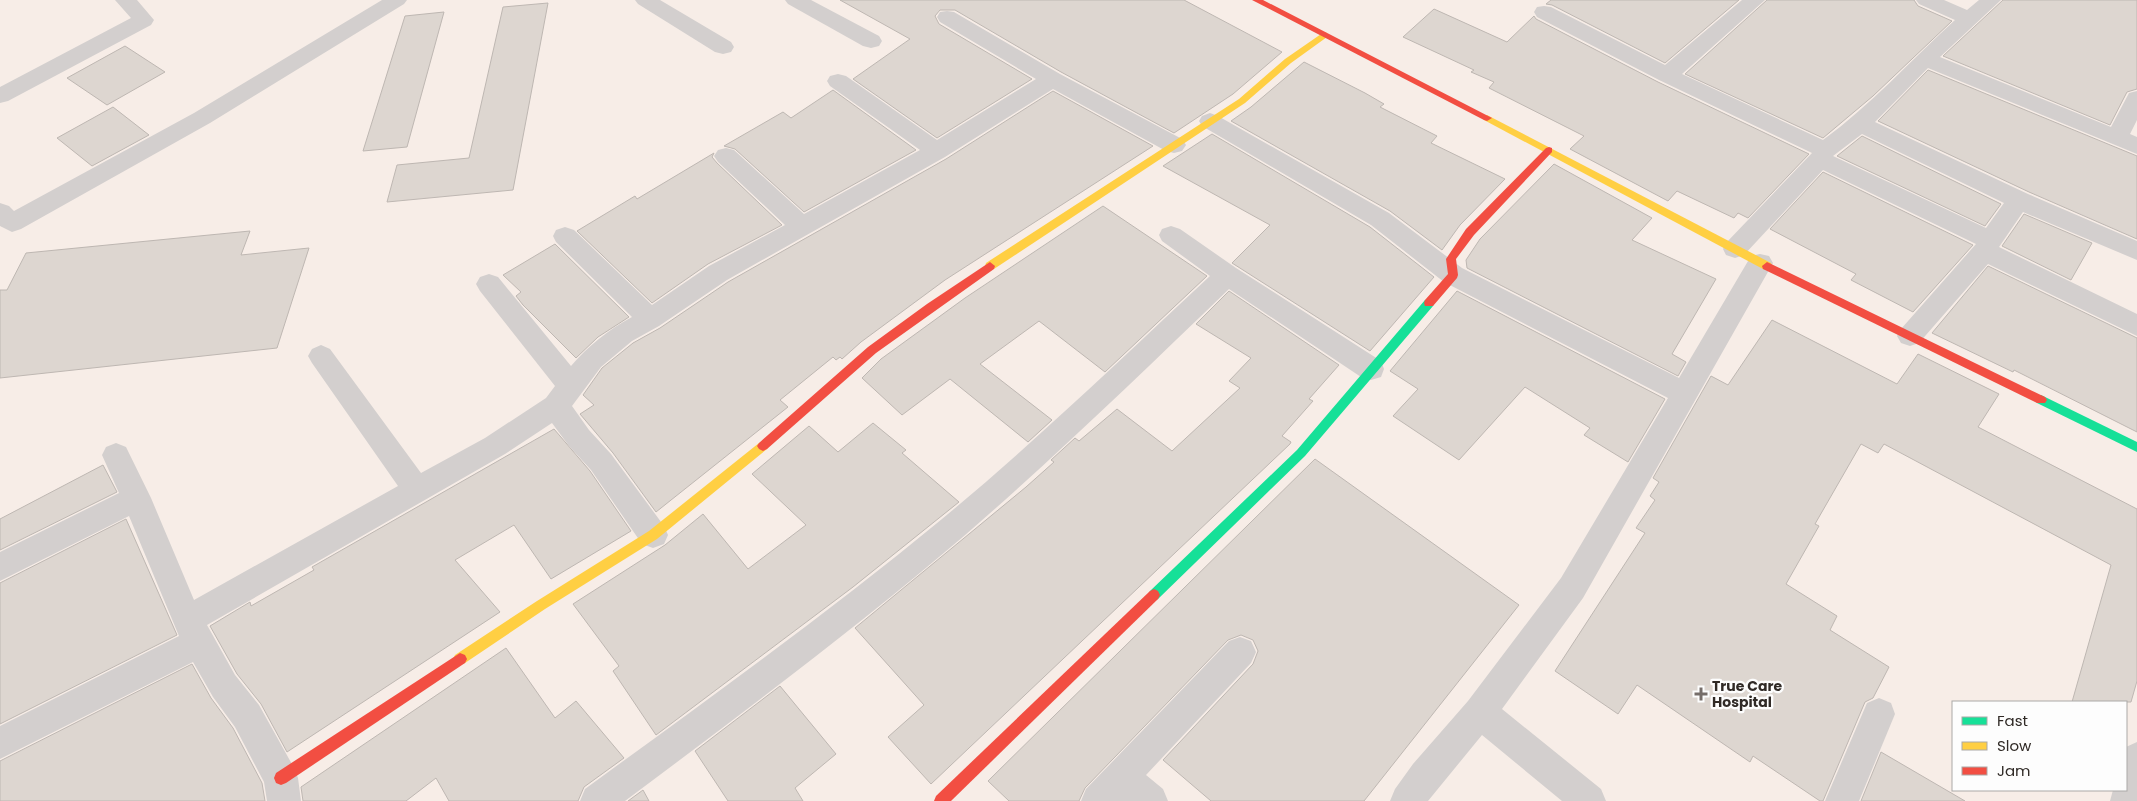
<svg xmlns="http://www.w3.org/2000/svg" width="2137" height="801" viewBox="0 0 2137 801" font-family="Poppins,sans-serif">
  <rect width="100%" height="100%" fill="#f7ede7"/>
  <g fill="#ddd6d0" stroke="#beb7b2">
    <path d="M840,0H1184L1282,52L1233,94L1174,133L1061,72L955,10H940L935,16L939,24L1032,79L937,138L853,79L910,39Z"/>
    <path d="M1551,0H1739L1665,63L1552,5L1546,4Z"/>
    <path d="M1767,0H1914L1918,6L1952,21L1873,96L1823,138L1685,74Z"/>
    <path d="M2003,0H2137V89L2127,92L2110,125L1943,56Z"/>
    <path d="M548,3L513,190L387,202L397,165L469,158L503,7Z"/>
    <path d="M1434,9L1507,42L1534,16L1536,19L1658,82L1809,154L1748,218L1738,213L1734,218L1677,191L1668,201L1570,149L1584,136L1489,88L1494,82L1471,72L1474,70L1403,37Z"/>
    <path d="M444,12L407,147L363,151L405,16Z"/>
    <path d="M125,46L165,72L107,105L67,78Z"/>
    <path d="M1304,62L1365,93L1384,104L1380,107L1437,136L1431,143L1505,179L1460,225L1442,250L1390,211L1231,121L1251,107Z"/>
    <path d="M1928,70L2137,156V239L2029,192L1878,121Z"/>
    <path d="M833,90L916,150L804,212L735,149L724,146L783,112L791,118Z"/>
    <path d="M1053,91L1153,146L945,280L861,342L842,359L840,357L836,360L833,357L780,400L788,407L656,512L613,453L580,414L594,405L583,395L602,368L633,343L660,328L728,282L946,159Z"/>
    <path d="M113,107L149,135L92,166L57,138Z"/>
    <path d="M1212,134L1370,227L1434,277L1370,351L1232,263L1270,225L1163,166Z"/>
    <path d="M1862,136L2001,204L1985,226L1837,156Z"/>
    <path d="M714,153L712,157L717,163L782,225L708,264L652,303L577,231L635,196L637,199Z"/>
    <path d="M1554,164L1652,218L1632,240L1716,279L1672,354L1686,362L1678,376L1467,268L1466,260L1480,239Z"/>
    <path d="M1823,172L1973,245L1913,312L1851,280L1856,274L1770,229Z"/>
    <path d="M1103,206L1207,276L1105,372L1039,321L980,364L1052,420L1028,442L950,379L902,415L862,378L881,359L965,298Z"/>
    <path d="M2024,214L2092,243L2071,280L2002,246Z"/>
    <path d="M250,231L241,255L309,248L277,348L0,378V290H7L26,253Z"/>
    <path d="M555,244L629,317L598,337L576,358L523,305L516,296L521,292L503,275Z"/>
    <path d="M1988,266L2137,338V432L2014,370L2013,372L1932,333Z"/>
    <path d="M1229,291L1339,365L1309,399L1313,401L1282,436L1291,442L1290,444L931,784L888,737L924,705L855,628L1026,487L1054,462L1051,460L1075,438L1079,441L1117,409L1172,451L1240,388L1229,381L1251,358L1196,324Z"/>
    <path d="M1457,291L1665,399L1628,462L1584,435L1590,428L1525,387L1459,460L1393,416L1418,389L1390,371Z"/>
    <path d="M1772,320L1897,384L1918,354L1999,394L1978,427L2137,509V681L2131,702H2072L2111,565L1884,444L1878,453L1861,444L1815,524L1819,526L1786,584L1837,616L1830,630L1889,667L1873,698L1865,702L1823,801H1820L1753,756L1750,762L1637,685L1618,714L1555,671L1645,533L1636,528L1655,500L1650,496L1659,482L1653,478L1711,376L1728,385Z"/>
    <path d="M873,423L906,450L902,453L959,502L853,587L656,735L613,671L619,666L573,604L665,545L703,514L748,569L806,525L752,474L809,426L838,452Z"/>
    <path d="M554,429L590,471L631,531L551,579L514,525L455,560L500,612L287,752L261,704L237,674L210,626L250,602L251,606L314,570L312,567Z"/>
    <path d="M1315,459L1519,605L1364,801H1211L1163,760L1253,664L1258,651L1253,640L1241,635L1228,640L1085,788L1079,801H1009L988,781Z"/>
    <path d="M103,465L117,492L0,550V519Z"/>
    <path d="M126,519L177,635L0,724V583Z"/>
    <path d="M506,648L555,718L576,701L624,758L584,787L578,801H449L436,778L406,801H303L301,787Z"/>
    <path d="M192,664L211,698L233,728L262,783L265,801H0V761Z"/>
    <path d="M780,686L836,754L795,788L803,801H728L695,751Z"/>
    <path d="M1881,752L1965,801H1861Z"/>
    <path d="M643,790L649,801H628Z"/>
  </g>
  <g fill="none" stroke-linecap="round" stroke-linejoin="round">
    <g fill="#d3cfce" fill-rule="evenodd">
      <path d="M115,0H137L154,20L151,25L8,101L0,103V87L131,18Z"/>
      <path d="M382,0H407L404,4L210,123L21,229L12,232L0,226V203L9,206L14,211L194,113Z"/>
      <path d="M635,0H660L731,42L734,47L731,52L723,54L715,52L638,4Z"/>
      <path d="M785,0H811L879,36L882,41L879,46L871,48L863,46L788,4Z"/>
      <path d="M1742,0H1765L1682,74L1823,140C1871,105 1911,60 1955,20L1919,4L1916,0H1944L1967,10L1979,0H2001L1940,57L2111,127L2129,93L2137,91V120L2130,134L2137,137V154L1928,68L1875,122L2028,194L2137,241V260L2023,212L1999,247L2137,314V336L1988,264L1919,343L1910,346L1901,343L1897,336L1901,329L1976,244L1823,170L1744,255L1735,258L1726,255L1723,249L1726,243L1812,153L1659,80L1537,17L1534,12L1537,7L1544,6L1551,7L1665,65ZM1862,134L2004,203L1986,228L1833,156Z"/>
      <path d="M947,11L954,12L1060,74L1182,139L1186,145L1182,151L1174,153L1166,151L1053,89L945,157L727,280L659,326L632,341L601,367L572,406L589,430L611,454L664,526L668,535L664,544L653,548L642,544L591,470L569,446L552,423L505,454L207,625L235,675L259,705L293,766L298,778L301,801H267L264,782L235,727L213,697L193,662L0,759V726L179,636L129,516L0,581V552L119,493L102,455L106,447L116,443L126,447L151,498L194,600L398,486L312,363L308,356L312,349L321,345L330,349L421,473L485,438L546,398L555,386L480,291L476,284L480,277L489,274L498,277L571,366C588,346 608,330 632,317L556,242L553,236L556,230L565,227L574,230L652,305L709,266L785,225L718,162L714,156L718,150L726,148L734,150L804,214L920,150L830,86L827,81L830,76L838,74L846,76L937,140L1036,79L940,22L937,17L940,12Z"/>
      <path d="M1210,113L1218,116L1389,213L1462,268L1679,378L1751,256L1760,254L1769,256L1773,263L1583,598L1502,709L1601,789L1606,801H1562L1482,735L1428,801H1390L1395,789L1413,764L1468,701L1561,578L1668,398L1444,282L1371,225L1202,126L1199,121L1202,116Z"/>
      <path d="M1171,226L1180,229L1236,268L1381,361L1384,369L1381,377L1371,380L1361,377L1229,289C1142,373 1055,457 964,536C855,629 740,715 625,801H580L585,789C705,701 827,614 942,519C1035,442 1122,358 1210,276L1162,241L1159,235L1162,229Z"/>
      <path d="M1240,637L1251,641L1256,652L1251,663L1146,775L1163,789L1168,801H1081L1086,789L1229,641Z"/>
      <path d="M1879,698L1891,703L1895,714L1859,801H1825L1867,703Z"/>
      <path d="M2137,742V801H2110L2113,790H2126V747Z"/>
    </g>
    <g fill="#16e098" fill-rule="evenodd">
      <path d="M1429,299L1434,303L1433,306L1305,456L1158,599L1154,601L1150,599L1148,595L1150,591L1297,450L1425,300Z"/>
      <path d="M2041,395L2137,442V452L2037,403L2035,400L2037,397Z"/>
    </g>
    <g fill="#ffcf43" fill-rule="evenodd">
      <path d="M1324,32L1327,33V37L1291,63L1245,103L994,269H986L985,266L986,263L1239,99L1285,59Z"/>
      <path d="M1487,115L1771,263L1772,266L1767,270L1763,269L1484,120L1482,118Z"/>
      <path d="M763,441L767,443L769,446L767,449L657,539L545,609L465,663L460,665L455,663L453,659L455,655L537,601L649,531L759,443Z"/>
    </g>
    <g fill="#f24e42" fill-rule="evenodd">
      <path d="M1252,0H1263L1492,118L1487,121L1484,120Z"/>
      <path d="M1549,147L1552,148V152L1474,235L1456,259L1458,275L1457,278L1433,306H1425L1424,303L1425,300L1448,274L1446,259L1466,229L1546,148Z"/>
      <path d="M990,262L995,266L994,269L876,353L767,449L763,451L759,449L757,446L759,443L868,347L927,304Z"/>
      <path d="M1767,262L2045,397L2047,400L2045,403H2037L1763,269L1762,266Z"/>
      <path d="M1154,589L1158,591L1160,595L1158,599L951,801H934L936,796L1150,591Z"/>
      <path d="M460,653L465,655L467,659L465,663L286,783L281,785L276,783L274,778L276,773Z"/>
    </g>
  </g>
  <path fill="#766e6a" stroke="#fdfdfd" stroke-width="2" d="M1698.5 686.5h5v5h5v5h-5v5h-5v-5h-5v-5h5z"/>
  <g text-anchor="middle" stroke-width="4.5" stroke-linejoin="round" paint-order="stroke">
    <g font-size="14" font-weight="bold" fill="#302a26" stroke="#fdfdfd" text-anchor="start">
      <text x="1712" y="691">True Care<tspan x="1712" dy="16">Hospital</tspan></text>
    </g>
  </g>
  <rect x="1952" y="701" width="175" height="90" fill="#fdfdfd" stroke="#aba9a7"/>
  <rect x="1962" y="717" width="25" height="8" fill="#16e098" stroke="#aba9a7"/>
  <text x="1997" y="726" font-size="15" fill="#302a26">Fast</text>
  <rect x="1962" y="742" width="25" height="8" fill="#ffcf43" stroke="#aba9a7"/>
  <text x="1997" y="751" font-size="15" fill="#302a26">Slow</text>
  <rect x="1962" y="767" width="25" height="8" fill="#f24e42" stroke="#aba9a7"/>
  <text x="1997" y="776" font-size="15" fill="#302a26">Jam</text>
</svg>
